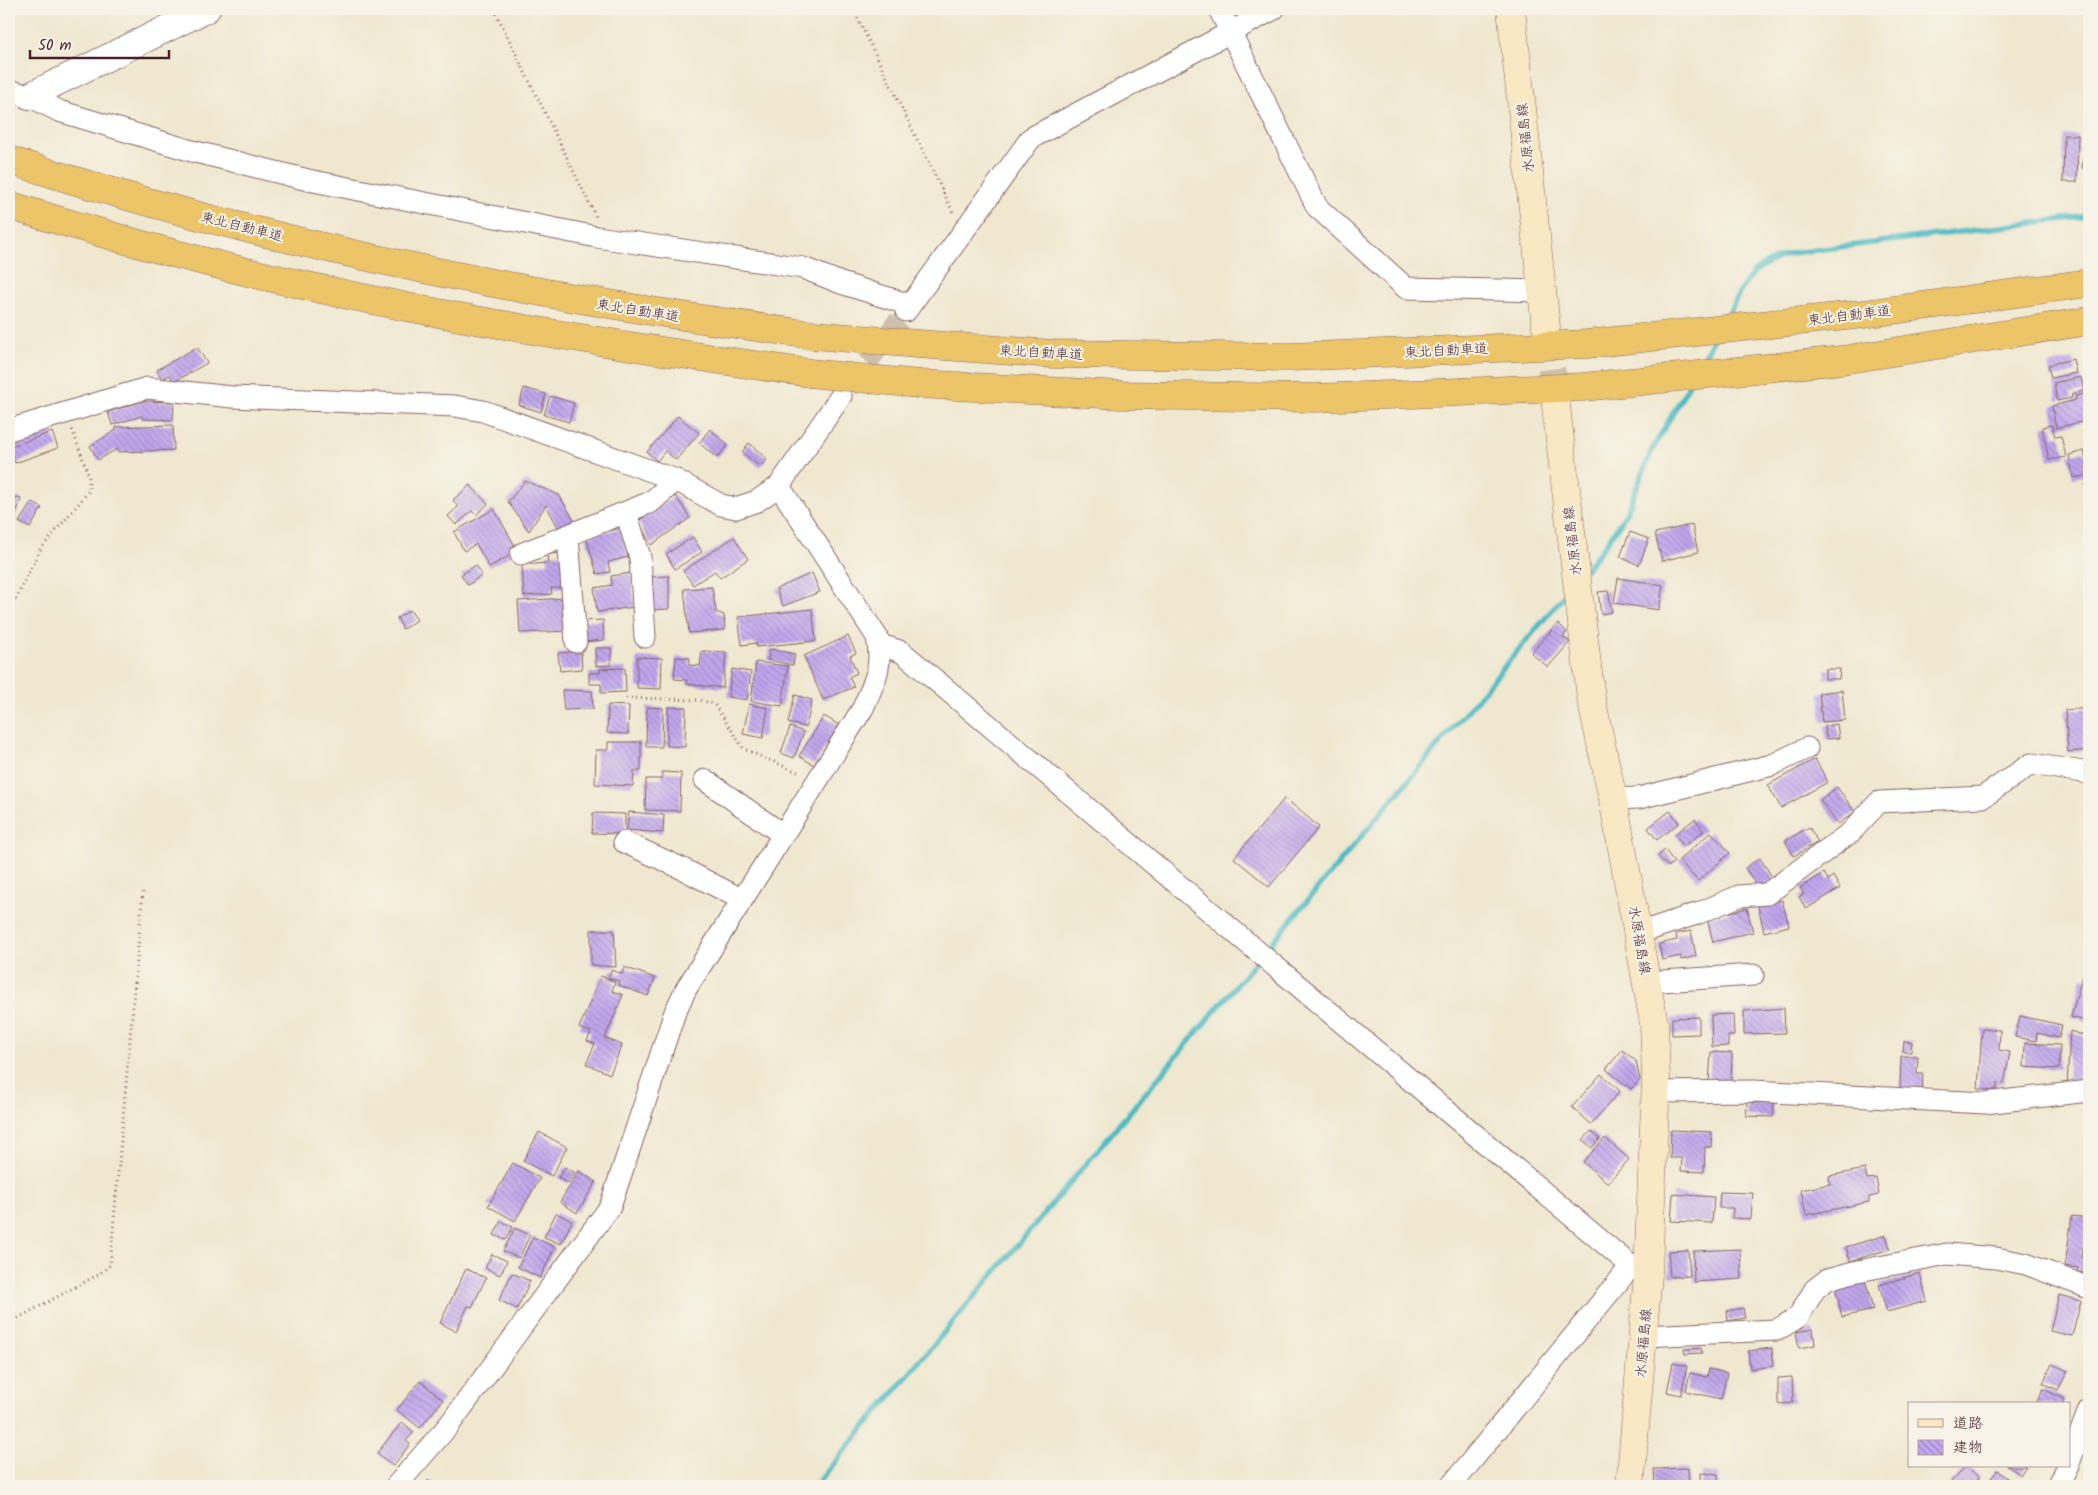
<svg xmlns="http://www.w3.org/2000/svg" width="2098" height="1495" viewBox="0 0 2098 1495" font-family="Kalam,'Klee One',sans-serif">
  <defs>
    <pattern id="building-back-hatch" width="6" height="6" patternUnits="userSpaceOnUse" patternTransform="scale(1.25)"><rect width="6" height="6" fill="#c0a7ee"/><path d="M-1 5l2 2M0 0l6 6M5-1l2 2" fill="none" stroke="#9e87c1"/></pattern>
  </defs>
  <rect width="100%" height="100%" fill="#f7f3e8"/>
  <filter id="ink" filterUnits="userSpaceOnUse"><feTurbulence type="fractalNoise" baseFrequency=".02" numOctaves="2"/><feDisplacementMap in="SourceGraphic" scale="10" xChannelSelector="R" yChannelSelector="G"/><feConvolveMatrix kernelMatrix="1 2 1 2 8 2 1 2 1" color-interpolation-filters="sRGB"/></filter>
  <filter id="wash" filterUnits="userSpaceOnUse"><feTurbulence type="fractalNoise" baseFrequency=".0096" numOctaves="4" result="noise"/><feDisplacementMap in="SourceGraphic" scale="20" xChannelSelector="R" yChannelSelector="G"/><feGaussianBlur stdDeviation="1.12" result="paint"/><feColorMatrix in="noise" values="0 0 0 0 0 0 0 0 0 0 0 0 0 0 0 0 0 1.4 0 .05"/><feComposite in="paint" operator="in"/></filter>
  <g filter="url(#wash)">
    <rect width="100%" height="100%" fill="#efe8cf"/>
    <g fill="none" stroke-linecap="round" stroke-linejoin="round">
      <g stroke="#4cbbc3" stroke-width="5.5">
        <path d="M1725,320C1746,282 1747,267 1792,253L2089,216"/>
        <path d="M1699,366L1714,339"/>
        <path d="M1585,570L1606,544L1626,514L1652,450L1689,385"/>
        <path d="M815,1486L1568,591"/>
      </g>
    </g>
    <g id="blocks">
      <g fill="url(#building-back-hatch)">
        <path d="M2064,135H2078L2077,182H2063Z"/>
        <path d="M2086,135L2089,136V169L2082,168Z"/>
        <path d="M197,347L207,363L174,382L170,375L162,379L157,370Z"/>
        <path d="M2073,359L2076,373L2051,378L2048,365Z"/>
        <path d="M2081,377L2084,391L2071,394L2072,398L2057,401L2054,383Z"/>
        <path d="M524,388L546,394L541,412L519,405Z"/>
        <path d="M2089,393V420L2056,428L2052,406L2076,400L2075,396Z"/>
        <path d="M550,396L574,403L569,422L544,415Z"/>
        <path d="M143,401L174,402L173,420L142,419V416L112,425L108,412Z"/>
        <path d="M678,416L699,433L676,460L665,451L657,461L647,452Z"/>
        <path d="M173,425L174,450L117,452V449L98,460L90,446L116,430V427Z"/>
        <path d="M2052,425L2055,437L2061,436L2066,457L2049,460L2042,427Z"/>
        <path d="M710,429L728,445L717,458L699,443Z"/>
        <path d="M52,432L58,448L15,463L9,447Z"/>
        <path d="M749,443L767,459L760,467L742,452Z"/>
        <path d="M2084,451L2089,475L2073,478L2069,455Z"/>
        <path d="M525,481L559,495L574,520L559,529L546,505L529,531L508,502Z"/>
        <path d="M2089,482V494L2085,484Z"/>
        <path d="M470,485L488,504L476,515L472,511L456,525L448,516L458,507L453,500Z"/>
        <path d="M676,496L690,518L651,545L638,521Z"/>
        <path d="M15,497L21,499L13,523L9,522V508L11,509Z"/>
        <path d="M32,502L42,508L30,528L19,522Z"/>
        <path d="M494,509L518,551L489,567L476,544L464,551L454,532Z"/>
        <path d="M1692,525L1698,552L1662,561L1655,533Z"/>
        <path d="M621,528L628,557L608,562L610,572L597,574L586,537Z"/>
        <path d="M1630,532L1649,539L1639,565L1620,557Z"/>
        <path d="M693,537L702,552L675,569L666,554Z"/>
        <path d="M734,537L748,559L720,578L715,571L693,585L683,571Z"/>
        <path d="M565,553L567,588H551L552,594L524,596L522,565L548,563L547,554Z"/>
        <path d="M476,565L482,575L468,585L461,575Z"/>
        <path d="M631,573L635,607L597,612L594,588L612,585L611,576Z"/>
        <path d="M812,573L820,592L783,606L776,589Z"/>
        <path d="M669,576V609L652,610L650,577Z"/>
        <path d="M1618,578L1663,585L1659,610L1614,603Z"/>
        <path d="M712,587L716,612L724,615L725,630L689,633L684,589Z"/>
        <path d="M1608,591L1612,612L1601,614L1598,592Z"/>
        <path d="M565,598L567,631L520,633L518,601Z"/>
        <path d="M812,609L816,641L757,647L756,643L742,645L738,617Z"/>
        <path d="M410,610L417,620L403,629L397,618Z"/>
        <path d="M603,620L604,640L583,642L581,621Z"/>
        <path d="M1558,623L1567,632L1563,637L1570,642L1548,667L1531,653Z"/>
        <path d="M848,636L856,653L850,656L857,673L849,677L854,687L823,700L804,656Z"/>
        <path d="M595,648H611V665L596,666Z"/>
        <path d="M770,649L795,654L793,665L768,660Z"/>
        <path d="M581,651L582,669L560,671L558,653Z"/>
        <path d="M702,651L726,652L723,688L687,684V680L674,679L676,657L690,658L689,665L700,666Z"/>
        <path d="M637,657L662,658L661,689L637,688Z"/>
        <path d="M756,662L788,666L782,706L751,701Z"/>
        <path d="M625,668L626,692L601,693V684H589V673H600V669Z"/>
        <path d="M732,669L751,672L747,700L728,697Z"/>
        <path d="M1825,669H1840L1839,679H1825Z"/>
        <path d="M562,690L592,691L593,709L564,710Z"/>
        <path d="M1842,690L1845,720L1822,722L1819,693Z"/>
        <path d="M795,695L812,700L806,727L788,723Z"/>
        <path d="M749,704L768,708L763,738L743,734Z"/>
        <path d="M608,705L629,706L628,734L607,733Z"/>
        <path d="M647,707L663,708L662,747H646Z"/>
        <path d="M668,707H686L685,747L667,746Z"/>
        <path d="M2089,708V750L2068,752L2065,710Z"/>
        <path d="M824,716L839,725L814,765L799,756Z"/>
        <path d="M1837,724L1839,738L1826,739L1825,726Z"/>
        <path d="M790,727L804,732L794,758L781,753Z"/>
        <path d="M608,742H641V771H634L633,786L595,784L596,750H608Z"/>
        <path d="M1815,759L1828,782L1781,808L1768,785Z"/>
        <path d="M662,772L681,773L680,811L645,810L646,779H662Z"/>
        <path d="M1837,787L1855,812L1838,824L1820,800Z"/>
        <path d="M1285,798L1319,827L1269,887L1234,858Z"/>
        <path d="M1670,811L1679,823L1657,840L1648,828Z"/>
        <path d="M629,812L664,815L663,833L627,830Z"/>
        <path d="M593,813L625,814V834L592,833Z"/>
        <path d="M1695,819L1704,831L1684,846L1675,834Z"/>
        <path d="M1809,827L1818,842L1794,856L1785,841Z"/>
        <path d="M1711,832L1730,853L1698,881L1679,860Z"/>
        <path d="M1665,850L1674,862L1668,867L1658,856Z"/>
        <path d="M1760,858L1774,880L1759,890L1745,868Z"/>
        <path d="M1824,873L1828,880L1833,876L1840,888L1806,909L1799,897L1804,894L1800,888Z"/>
        <path d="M1782,900L1789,926L1764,932L1758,906Z"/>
        <path d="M1747,908L1753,932L1713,942L1707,918Z"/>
        <path d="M591,930H614L616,967L591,965Z"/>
        <path d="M1691,931L1696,956L1681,960V956L1662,960L1659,944L1677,940L1676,934Z"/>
        <path d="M624,967L655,978L648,996L618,985L619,981L608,978L611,970L622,974Z"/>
        <path d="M601,976L615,982L612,991L623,995L605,1038L622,1045L610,1074L586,1064L595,1044L587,1041L591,1032L579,1028Z"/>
        <path d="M2082,977L2089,979V1022L2071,1017Z"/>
        <path d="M1784,1008L1785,1033L1744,1034V1011Z"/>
        <path d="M1733,1014L1734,1036H1728V1046L1712,1047L1711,1015Z"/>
        <path d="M2020,1016L2062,1025L2059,1038L2037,1033L2036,1041L2015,1037Z"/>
        <path d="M1699,1017V1034L1672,1035V1018Z"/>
        <path d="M1982,1029L2000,1030L1999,1050L2010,1052L2004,1084L1997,1083V1090L1978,1089Z"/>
        <path d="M2070,1031L2089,1037V1068H2085L2083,1087L2067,1086Z"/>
        <path d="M1904,1041L1912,1042L1911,1052H1903Z"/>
        <path d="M2025,1043L2060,1045L2059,1069L2024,1067Z"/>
        <path d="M1622,1050L1636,1061L1640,1080L1631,1089L1606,1069Z"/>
        <path d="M1711,1052L1732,1053L1731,1083L1709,1082Z"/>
        <path d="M1901,1056H1918L1917,1074H1923L1922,1092L1900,1091Z"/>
        <path d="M1601,1074L1620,1091L1591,1124L1572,1107Z"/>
        <path d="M1747,1102L1774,1103L1773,1117L1746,1116Z"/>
        <path d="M1671,1130L1712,1132L1711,1147H1705L1704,1172L1681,1171L1682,1158H1670Z"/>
        <path d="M1591,1131L1600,1139L1592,1148L1583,1140Z"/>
        <path d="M539,1132L567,1147L552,1176L523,1161Z"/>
        <path d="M1605,1138L1629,1159L1608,1183L1583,1162Z"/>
        <path d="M513,1163L540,1178L515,1221L488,1206Z"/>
        <path d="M565,1167L575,1173L568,1183L558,1178Z"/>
        <path d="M1865,1169L1867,1179L1876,1178L1879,1195L1869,1197V1202L1806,1215L1801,1190L1830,1184L1829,1176Z"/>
        <path d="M579,1171L596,1182L577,1213L560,1202Z"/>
        <path d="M1720,1192L1753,1193L1751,1219L1732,1218L1733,1208H1719Z"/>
        <path d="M1673,1194L1714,1197L1712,1223L1671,1221Z"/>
        <path d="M556,1213L572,1221L561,1244L544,1237Z"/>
        <path d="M2072,1216L2089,1218V1249L2082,1248L2081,1258L2089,1259V1274L2077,1272L2078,1268L2065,1266Z"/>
        <path d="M501,1221L513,1227L506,1240L494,1235Z"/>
        <path d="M515,1228L530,1235L519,1258L503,1251Z"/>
        <path d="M1886,1235L1890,1249L1850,1261L1846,1247Z"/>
        <path d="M533,1237L555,1247L540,1278L518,1267Z"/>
        <path d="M1740,1249L1742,1279L1694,1282L1693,1251Z"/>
        <path d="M1688,1250L1690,1276L1670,1277L1668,1251Z"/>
        <path d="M492,1254L507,1261L500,1275L485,1268Z"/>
        <path d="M466,1269L486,1278L472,1307L468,1306L456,1331L440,1323Z"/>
        <path d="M512,1273L530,1281L517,1309L499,1300Z"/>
        <path d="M1920,1273L1927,1301L1887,1312L1879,1285Z"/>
        <path d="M1865,1279L1873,1310L1842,1317L1835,1286Z"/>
        <path d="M2059,1295L2081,1301L2072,1336L2050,1331Z"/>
        <path d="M1743,1308L1745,1318L1728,1321L1727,1311Z"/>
        <path d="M1813,1329L1815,1345L1799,1348L1796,1332Z"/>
        <path d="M1701,1348L1702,1353L1685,1354L1684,1349Z"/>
        <path d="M1772,1348L1774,1366L1750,1369L1748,1351Z"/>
        <path d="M1673,1363L1687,1366L1681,1395L1667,1392Z"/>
        <path d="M2052,1364L2068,1371L2058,1390L2043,1383Z"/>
        <path d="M1709,1369L1727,1373L1721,1399L1686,1391L1690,1373L1707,1377Z"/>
        <path d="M1792,1377L1793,1403L1778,1404V1378Z"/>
        <path d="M420,1381L443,1400L420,1428L397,1410Z"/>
        <path d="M2043,1389L2065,1399L2062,1404H2036Z"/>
        <path d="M402,1422L414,1432L406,1441L410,1444L393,1466L377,1453Z"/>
        <path d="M1965,1466L1980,1477L1972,1486H1955L1950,1483Z"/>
        <path d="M2007,1466H2026L2020,1475Z"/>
        <path d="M1688,1468L1689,1485L1655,1486L1654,1469Z"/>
        <path d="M1997,1470L2017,1486H1984Z"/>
        <path d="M1701,1473L1718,1474V1486H1701Z"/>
        <path d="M429,1480L437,1486H424Z"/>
      </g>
    </g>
  </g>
  <g filter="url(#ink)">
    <use href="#blocks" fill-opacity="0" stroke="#846564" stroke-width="1"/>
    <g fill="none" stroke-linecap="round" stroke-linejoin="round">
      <path stroke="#cec0ae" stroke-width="21" stroke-dasharray="21 11" stroke-linecap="butt" d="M848,388L906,311"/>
      <path stroke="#cec0ae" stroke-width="28" stroke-dasharray="28 14" stroke-linecap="butt" d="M1546,327L1555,398"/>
      <g stroke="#846564" stroke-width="23">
        <g id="minor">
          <path d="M1219,9L1317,207L1406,288L1543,291"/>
          <path d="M9,90L29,96L59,111L192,151L308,180L597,237L803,268L841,283L910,305"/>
          <path d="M906,311L1031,138L1274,9"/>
          <path d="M9,430L147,388L232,397L455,406L483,411L676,480L721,505L736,508L757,501L779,486"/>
          <path d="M626,513L640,557L645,637"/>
          <path d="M568,536L576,642"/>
          <path d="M521,554L651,502L676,480"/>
          <path d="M880,650L887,647L902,652L1631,1266L1648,1274"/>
          <path d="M705,780L782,834"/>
          <path d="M1613,799L1639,798L1772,765L1807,748"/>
          <path d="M624,842L683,869L741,899"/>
          <path d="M1639,933L1699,913L1739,896L1767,894L1851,832L1879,802L1983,797L2031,764L2089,773"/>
          <path d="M1647,982L1753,975"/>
          <path d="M1655,1092L1753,1091L1985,1103L2089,1091"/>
          <path d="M1644,1336L1777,1330L1798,1317L1815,1289L1828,1279L1853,1272L1947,1254L1996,1258L2026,1264L2089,1288"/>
          <path d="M2069,1463L2089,1410"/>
          <path d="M396,1486L449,1425L610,1207L675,1012L686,989L863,708C875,680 883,668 877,637L779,486L841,396"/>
          <path d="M1451,1486L1631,1266"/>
          <path d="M2058,1486L2068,1466"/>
        </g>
      </g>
      <g stroke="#846564" stroke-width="28">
        <path id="tertiary" d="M29,96L207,9"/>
      </g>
      <g stroke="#846564" stroke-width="29">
        <g id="secondary">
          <path d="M1511,9L1546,327"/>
          <path d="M1555,398L1591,698L1613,799L1654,1023L1656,1078L1648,1274L1630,1486"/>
        </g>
      </g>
      <g stroke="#846564" stroke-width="29">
        <g id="motorway">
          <path d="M9,160C270,245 542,299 814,335"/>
          <path d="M9,205C44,217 80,226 115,237C342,303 575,339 809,373"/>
          <path d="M918,344L1053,354L1291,357L1587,344L1864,314L2089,283"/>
          <path d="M919,384L1122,395L1315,398L1583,387L1842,360L2089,321"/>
        </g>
      </g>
      <g stroke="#846564" stroke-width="3" stroke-dasharray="1 4" stroke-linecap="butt">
        <path d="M494,9L596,217"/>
        <path d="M853,9L953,212"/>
        <path d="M9,613L40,550L89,491V476L72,429"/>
        <path d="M626,698L699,700L714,704L744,749L800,773"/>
        <path d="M9,1323L99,1274L110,1265L143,891"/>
      </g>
      <use href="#minor" stroke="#fff" stroke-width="21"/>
      <use href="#tertiary" stroke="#fff" stroke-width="26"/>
      <use href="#secondary" stroke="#f8e8c3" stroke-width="28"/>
      <use href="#motorway" stroke="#edc569" stroke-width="28"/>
      <g stroke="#846564" stroke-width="29" stroke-linecap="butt">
        <g id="motorway-bridge">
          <path d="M814,335L918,344"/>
          <path d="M809,373L919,384"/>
        </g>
      </g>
      <use href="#motorway-bridge" stroke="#edc569" stroke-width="28"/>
    </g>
  </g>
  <g text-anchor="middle" stroke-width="4" stroke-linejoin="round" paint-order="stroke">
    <g font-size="14" fill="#4a1f2b" stroke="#f7f3e8">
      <text transform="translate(1525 138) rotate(-96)" y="5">水原福島線</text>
      <text transform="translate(242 226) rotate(14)" y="5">東北自動車道</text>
      <text transform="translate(638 310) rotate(9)" y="5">東北自動車道</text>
      <text transform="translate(1849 315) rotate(-7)" y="5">東北自動車道</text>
      <text transform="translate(1446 350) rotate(-3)" y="5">東北自動車道</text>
      <text transform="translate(1041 352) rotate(3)" y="5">東北自動車道</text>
      <text transform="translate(1572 541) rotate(-97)" y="5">水原福島線</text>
      <text transform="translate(1640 940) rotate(80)" y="5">水原福島線</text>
      <text transform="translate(1643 1343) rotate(-85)" y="5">水原福島線</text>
    </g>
  </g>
  <rect width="2098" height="1495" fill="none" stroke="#f7f3e8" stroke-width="30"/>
  <rect x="1908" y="1402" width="162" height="65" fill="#f7f3e8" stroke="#b29e9c"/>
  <rect x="1918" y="1419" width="25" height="8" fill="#f8e8c3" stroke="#b29e9c"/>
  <text x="1953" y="1428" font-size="15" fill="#4a1f2b">道路</text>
  <rect x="1918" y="1440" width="25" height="15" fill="url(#building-back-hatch)" stroke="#b29e9c"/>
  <text x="1953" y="1452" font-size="15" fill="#4a1f2b">建物</text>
  <path d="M30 50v8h139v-8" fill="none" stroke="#4a1f2b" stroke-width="2.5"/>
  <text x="38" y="50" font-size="15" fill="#4a1f2b" stroke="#f7f3e8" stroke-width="4" paint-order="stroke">50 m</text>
</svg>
